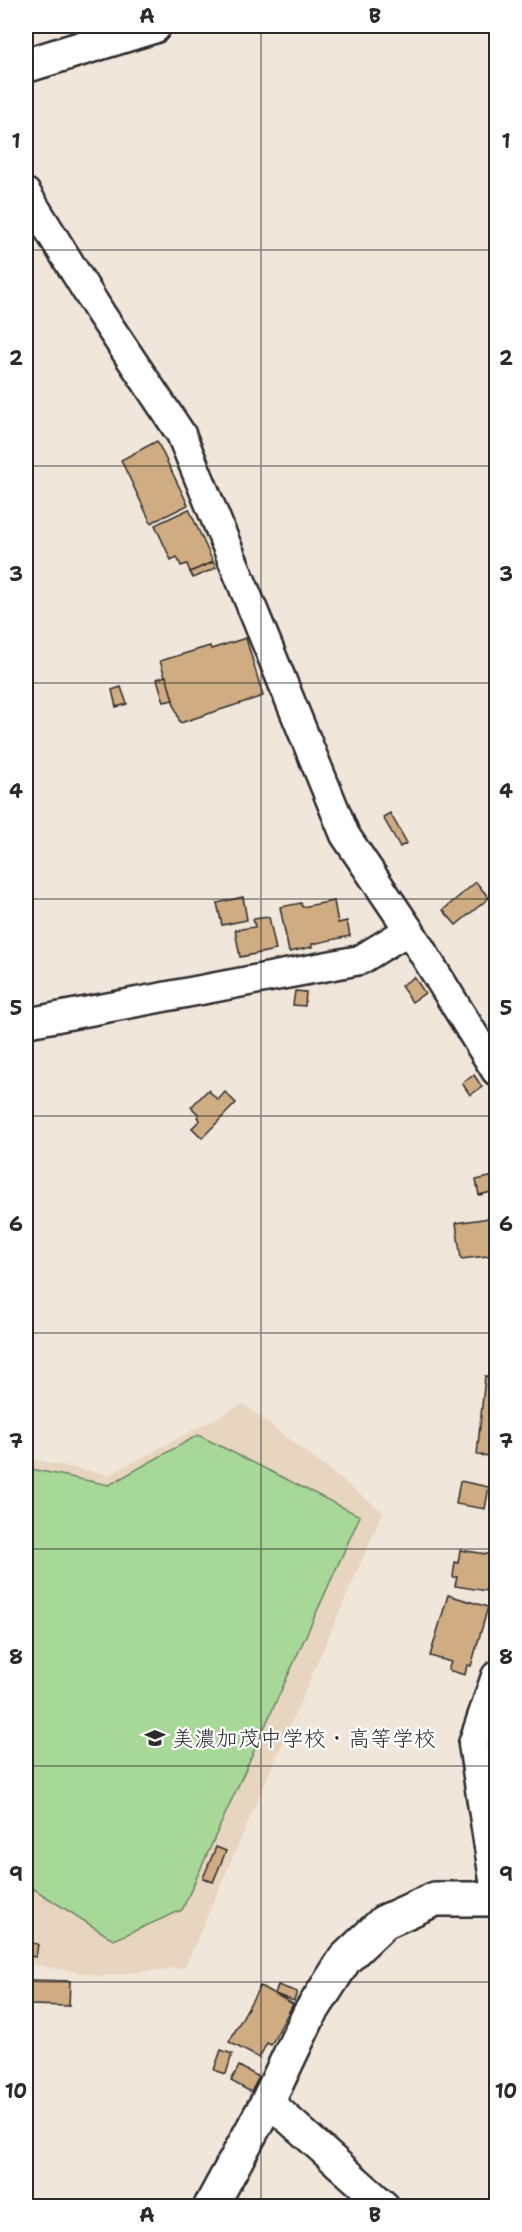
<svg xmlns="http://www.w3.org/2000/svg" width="522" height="2232" viewBox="0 0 522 2232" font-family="'Shantell Sans','Klee One',sans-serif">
  <rect width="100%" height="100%" fill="#f1e6da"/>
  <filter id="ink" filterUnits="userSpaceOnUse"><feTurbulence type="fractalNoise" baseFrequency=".0167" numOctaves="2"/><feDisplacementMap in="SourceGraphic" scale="12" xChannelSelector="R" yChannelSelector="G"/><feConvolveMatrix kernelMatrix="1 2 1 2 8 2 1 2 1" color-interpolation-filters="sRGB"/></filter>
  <g filter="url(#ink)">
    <path fill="#e7d5c0" d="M243,1404L383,1512L185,1967L101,1976L26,1963V1458L109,1475Z"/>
    <path fill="#a8d898" stroke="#6a8262" stroke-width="1.5" d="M198,1435L360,1516L182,1910L114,1940L26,1884V1468L109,1485Z"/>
    <g fill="#d0ac82" stroke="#2b2b2b" stroke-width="1.5">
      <path d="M157,441L188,505L151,523L121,460Z"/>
      <path d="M189,509L213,562L190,572L187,564L181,566L177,557L171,560L155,525Z"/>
      <path d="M213,562L216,568L193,578L190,572Z"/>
      <path d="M246,638L263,696L180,723L160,661L210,646L211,649Z"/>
      <path d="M166,676L173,700L164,702L157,679Z"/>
      <path d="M121,687L127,704L116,707L112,690Z"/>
      <path d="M390,813L407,843L400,847L383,817Z"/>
      <path d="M476,882L489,898L456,925L443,910Z"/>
      <path d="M243,897L247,920L222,925L217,903Z"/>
      <path d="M334,901L338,923L347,921L350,936L312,944V947L289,952L280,907L301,903L302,907Z"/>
      <path d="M269,917L276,950L240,957L235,930L255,927L253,919Z"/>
      <path d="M414,977L425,993L412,1002L401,986Z"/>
      <path d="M295,991L306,992L305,1006L293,1005Z"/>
      <path d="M474,1075L482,1087L470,1095L462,1083Z"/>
      <path d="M208,1090L218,1100L225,1092L236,1103L202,1138L192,1128L200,1120L197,1117L199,1115L191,1107Z"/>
      <path d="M494,1176L496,1191L479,1195L476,1180Z"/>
      <path d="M496,1217V1255L461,1259L456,1223Z"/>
      <path d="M485,1376L496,1377V1463H493L494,1456L477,1455Z"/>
      <path d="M460,1481L489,1487L485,1509L456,1504Z"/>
      <path d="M460,1550L492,1555L487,1591L455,1586L457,1577H453L455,1562L458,1563Z"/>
      <path d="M448,1595L488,1607L471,1666L467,1665L465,1675L448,1670L451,1662L430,1656Z"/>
      <path d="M216,1847L226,1851L213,1882L203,1878Z"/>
      <path d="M26,1942L38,1944L36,1957L26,1955Z"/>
      <path d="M30,1980L70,1981L69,2006L29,2005Z"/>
      <path d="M278,1985L297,1992L294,2001L275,1994Z"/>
      <path d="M260,1986L293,2004L271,2045L267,2043L259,2058L229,2042Z"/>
      <path d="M221,2050L232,2054L226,2074L214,2070Z"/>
      <path d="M239,2066L259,2077L251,2092L231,2081Z"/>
    </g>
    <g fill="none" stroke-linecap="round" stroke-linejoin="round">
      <g stroke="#2b2b2b" stroke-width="33">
        <g id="street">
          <path d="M26,193L101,314L181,434L345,835L409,930L496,1071"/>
          <path d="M26,1023L360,960L409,930"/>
          <path d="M496,1676L473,1744L496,1892"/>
          <path d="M268,2101L385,2206"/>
        </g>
      </g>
      <g stroke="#2b2b2b" stroke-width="38">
        <g id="secondary">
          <path d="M31,64L154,26"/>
          <path d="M211,2206L268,2101L309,2015L345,1959L384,1922L435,1899H496"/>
        </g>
      </g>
      <use href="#street" stroke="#fff" stroke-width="28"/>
      <use href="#secondary" stroke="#fff" stroke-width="33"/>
    </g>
  </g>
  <path fill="none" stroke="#2b2b2b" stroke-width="1.5" stroke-opacity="0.55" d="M261,26V2206M26,250H496M26,466H496M26,683H496M26,899H496M26,1116H496M26,1333H496M26,1549H496M26,1766H496M26,1982H496"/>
  <defs>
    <g id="school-bare" transform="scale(1.62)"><path d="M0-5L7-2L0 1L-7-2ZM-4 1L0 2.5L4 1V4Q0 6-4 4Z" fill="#2b2b2b" stroke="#fff" stroke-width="2.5" paint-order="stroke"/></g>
  </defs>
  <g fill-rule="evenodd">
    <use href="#school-bare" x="155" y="1738"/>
  </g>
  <g text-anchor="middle" stroke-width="4.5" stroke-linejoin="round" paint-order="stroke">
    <g font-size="22" fill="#2b2b2b" stroke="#fff" text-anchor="start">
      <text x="172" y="1746">美濃加茂中学校・高等学校</text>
    </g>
  </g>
  <rect width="522" height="2232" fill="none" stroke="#fff" stroke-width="66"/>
  <rect x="33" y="33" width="456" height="2166" fill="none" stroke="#2b2b2b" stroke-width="2"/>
  <g font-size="20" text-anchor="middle" font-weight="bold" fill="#2b2b2b">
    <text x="147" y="23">A</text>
    <text x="375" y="23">B</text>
    <text x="16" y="148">1</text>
    <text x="506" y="148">1</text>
    <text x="16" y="365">2</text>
    <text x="506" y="365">2</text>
    <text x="16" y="581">3</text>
    <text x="506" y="581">3</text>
    <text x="16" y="798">4</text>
    <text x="506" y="798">4</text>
    <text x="16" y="1015">5</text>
    <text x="506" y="1015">5</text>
    <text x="16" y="1231">6</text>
    <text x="506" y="1231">6</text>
    <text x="16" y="1448">7</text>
    <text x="506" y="1448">7</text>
    <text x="16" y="1664">8</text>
    <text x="506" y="1664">8</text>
    <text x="16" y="1881">9</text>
    <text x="506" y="1881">9</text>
    <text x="16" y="2098">10</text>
    <text x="506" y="2098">10</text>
    <text x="147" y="2222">A</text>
    <text x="375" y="2222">B</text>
  </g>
</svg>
